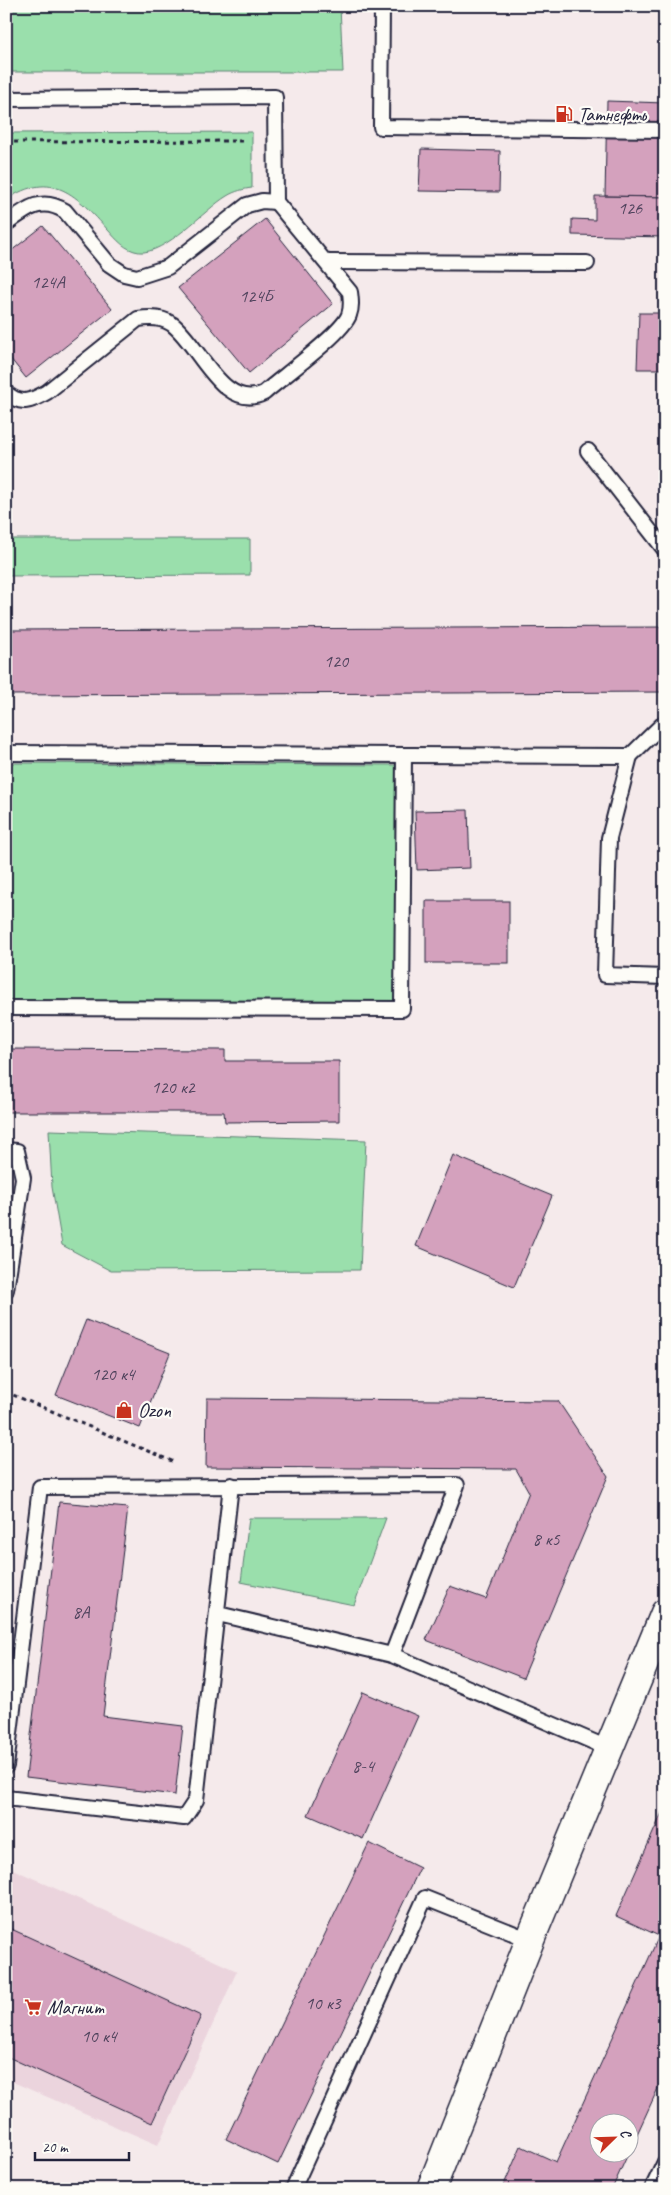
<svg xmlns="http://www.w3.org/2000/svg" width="671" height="2195" viewBox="0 0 671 2195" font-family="Caveat,sans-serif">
  <rect width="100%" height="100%" fill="#f5eaeb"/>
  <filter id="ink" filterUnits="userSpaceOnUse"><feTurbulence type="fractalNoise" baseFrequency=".02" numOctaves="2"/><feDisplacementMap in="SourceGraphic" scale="10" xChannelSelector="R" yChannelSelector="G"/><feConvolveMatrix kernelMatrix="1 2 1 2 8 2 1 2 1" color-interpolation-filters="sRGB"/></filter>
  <g filter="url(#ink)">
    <path fill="#ebd4dd" d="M6,1866L237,1971L158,2145L6,2079Z"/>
    <g fill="#9adfac" stroke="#5e8074">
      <path d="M6,6H340L343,72H6Z"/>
      <path d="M252,132V188C244,189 235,191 227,196C205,209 165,255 139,252C125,250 117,240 108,230C77,196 53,168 6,200V133Z"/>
      <path d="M6,539H250V575L6,576Z"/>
      <path d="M6,763L397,765L395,1003H6Z"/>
      <path d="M49,1130L366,1140L360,1270L111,1271L62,1245L52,1187Z"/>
      <path d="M249,1518H386L354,1605L241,1582Z"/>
    </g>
    <g fill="#d4a1bd" stroke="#22223b" fill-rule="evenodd">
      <path d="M607,101L665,103V197L605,196Z"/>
      <path d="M421,149L500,151L499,192L419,191Z"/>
      <path d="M595,196L665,197V237L572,235V219L595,220Z"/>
      <path d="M265,219L333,304L249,373L178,288Z"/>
      <path d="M43,226L112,309L26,378L6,353V255Z"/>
      <path d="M639,313H665V369H637Z"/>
      <path d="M665,627V692L6,695V630Z"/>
      <path d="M468,810L470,868L417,870L415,811Z"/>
      <rect x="426" y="901" width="83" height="62"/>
      <path d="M6,1049L225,1050V1061H339V1121L225,1122L224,1112H6Z"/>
      <path d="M453,1155L552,1196L514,1287L416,1246Z"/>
      <path d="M86,1320L170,1353L140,1428L56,1395Z"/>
      <path d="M207,1398L558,1401L608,1476L523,1678L426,1640L450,1586L486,1599L529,1492L516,1469L206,1467Z"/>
      <path d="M59,1502L128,1508L103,1716L183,1726L175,1795L26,1777Z"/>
      <path d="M363,1692L418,1716L363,1839L308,1815Z"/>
      <path d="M665,1806V2073L612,2189H502L521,2146L556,2162L659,1936L616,1916ZM598,2122H628V2152H598Z"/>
      <path d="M369,1843L420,1868L278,2164L226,2139Z"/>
      <path d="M7,1927L201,2016L152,2123L6,2056Z"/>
    </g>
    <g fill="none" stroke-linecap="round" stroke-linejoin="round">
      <g stroke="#22223b" stroke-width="18">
        <g id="service">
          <path d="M382,6L381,127L665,130"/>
          <path d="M6,99L275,97L276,202L350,292C351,300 352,307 349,315C342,334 282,377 264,393C223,413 199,344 172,324C162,317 150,317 138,319L47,392C32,401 21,406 6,393"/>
          <path d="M6,224C26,209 41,196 65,211L109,264L124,274L137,277L168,267L247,205L262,201L276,202"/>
          <path d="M327,262L587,263"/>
          <path d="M588,451L665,550"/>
          <path d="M6,753L630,756L665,722"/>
          <path d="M630,756L609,838L605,975L665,977"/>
          <path d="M6,1008L402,1009L404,755"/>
          <path d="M6,1150L17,1151L23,1178L6,1290"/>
          <path d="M218,1614L392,1655"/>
          <path d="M6,1766L40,1487L457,1485L392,1655L610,1749"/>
          <path d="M6,1798L184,1818L196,1800L231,1485"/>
          <path d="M293,2189L425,1898L530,1940"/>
          <path d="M652,2189L665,2162"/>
        </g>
      </g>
      <g stroke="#22223b" stroke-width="31">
        <path id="minor" d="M431,2189L530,1940L665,1613"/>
      </g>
      <g stroke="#22223b" stroke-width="3" stroke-dasharray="4 4" stroke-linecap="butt">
        <path d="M6,142L246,141"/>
        <path d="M6,1392L174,1462"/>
      </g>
      <use href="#service" stroke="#fdfcf7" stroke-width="14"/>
      <use href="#minor" stroke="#fdfcf7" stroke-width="28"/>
    </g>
  </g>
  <defs>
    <g id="fuel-bare" transform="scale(1.35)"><path d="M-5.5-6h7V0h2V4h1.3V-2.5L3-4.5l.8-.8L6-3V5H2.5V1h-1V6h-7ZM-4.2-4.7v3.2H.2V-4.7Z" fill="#c8321e" stroke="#fdfcf7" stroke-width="2.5" paint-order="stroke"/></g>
    <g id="shop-bare" transform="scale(1.35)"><path d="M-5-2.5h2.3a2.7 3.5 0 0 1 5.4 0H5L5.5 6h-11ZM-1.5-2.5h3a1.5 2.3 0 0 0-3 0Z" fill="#c8321e" stroke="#fdfcf7" stroke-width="2.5" paint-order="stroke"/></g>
    <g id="supermarket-bare" transform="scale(1.35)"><path d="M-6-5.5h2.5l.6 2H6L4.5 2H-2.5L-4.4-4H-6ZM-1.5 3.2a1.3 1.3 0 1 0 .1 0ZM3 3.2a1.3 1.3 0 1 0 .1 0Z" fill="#c8321e" stroke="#fdfcf7" stroke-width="2.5" paint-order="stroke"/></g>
  </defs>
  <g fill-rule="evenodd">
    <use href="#fuel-bare" x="564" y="114"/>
    <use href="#shop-bare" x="124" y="1410"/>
    <use href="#supermarket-bare" x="33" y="2007"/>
  </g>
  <g text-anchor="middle" stroke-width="4.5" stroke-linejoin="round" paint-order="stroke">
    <g font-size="18" fill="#4e425c">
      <text x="630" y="214">126</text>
      <text x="48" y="288">124А</text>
      <text x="256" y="302">124Б</text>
      <text x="336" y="667">120</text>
      <text x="173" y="1093">120 к2</text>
      <text x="113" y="1380">120 к4</text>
      <text x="546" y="1545">8 к5</text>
      <text x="81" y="1618">8А</text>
      <text x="363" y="1772">8-4</text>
      <text x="323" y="2009">10 к3</text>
      <text x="99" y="2042">10 к4</text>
    </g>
    <g font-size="20" fill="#22223b" stroke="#fdfcf7" text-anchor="start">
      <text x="578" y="121">Татнефть</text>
      <text x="138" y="1417">Ozon</text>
      <text x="47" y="2014">Магнит</text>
    </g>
  </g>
  <rect width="671" height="2195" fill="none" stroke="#fdfcf7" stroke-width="25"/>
  <rect x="12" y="12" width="646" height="2170" fill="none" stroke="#22223b" stroke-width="2" filter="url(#ink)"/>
  <g transform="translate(614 2138) rotate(67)"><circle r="24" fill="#fdfcf7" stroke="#a5a5ac"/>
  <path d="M0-4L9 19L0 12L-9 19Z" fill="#c8321e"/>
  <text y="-8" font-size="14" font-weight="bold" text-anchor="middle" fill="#22223b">С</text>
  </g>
  <path d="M35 2152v8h94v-8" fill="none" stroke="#22223b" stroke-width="2.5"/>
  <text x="42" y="2152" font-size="15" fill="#22223b" stroke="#fdfcf7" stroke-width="4" paint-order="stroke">20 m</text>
</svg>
